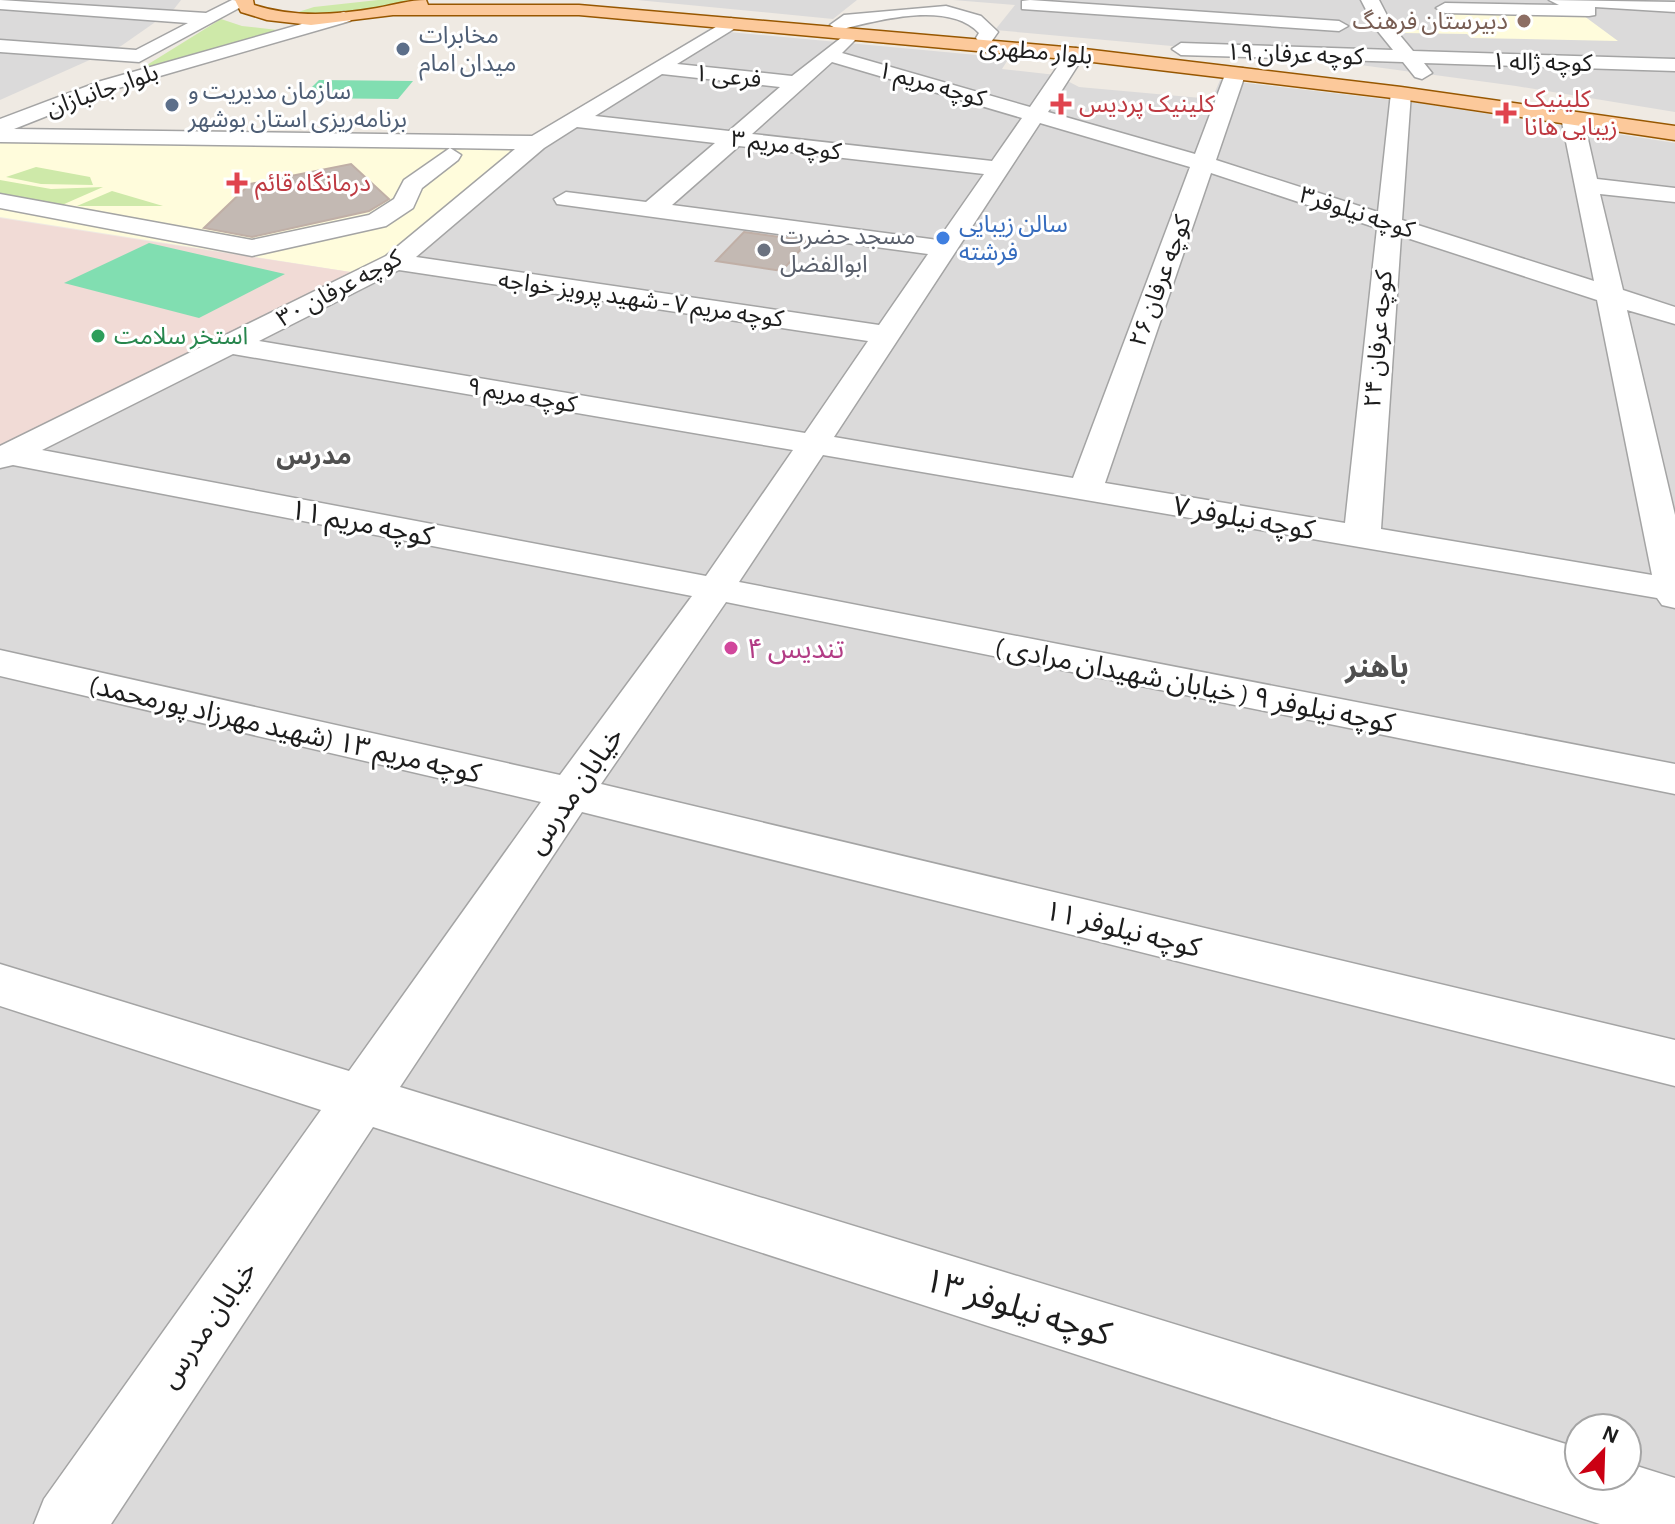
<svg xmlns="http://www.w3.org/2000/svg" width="1675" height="1524" viewBox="0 0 1675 1524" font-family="'Alegreya Sans','Noto Sans Arabic',sans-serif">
  <rect width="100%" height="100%" fill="#efeae3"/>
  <g fill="#dbdada" fill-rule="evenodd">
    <path d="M0,0H181L174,9L121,46L0,100Z"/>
    <path d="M637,0H857L833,19Z"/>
    <path d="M953,0H1675V112L1516,86L1316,59L995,30L1015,5Z"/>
    <path d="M707,30L1009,58L1002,69L1056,75L1079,87L1212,99L1220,80L1418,103L1675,143V1524H0V448L392,255L513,149ZM1579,1428H1627V1476H1579Z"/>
  </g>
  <g fill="#fffcdc">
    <path d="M1446,10L1580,13L1618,41L1471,38L1467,34L1403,33L1401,30H1464Z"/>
    <path d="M0,138L513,149L392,255L357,273L0,217Z"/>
  </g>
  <path fill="#f1dbd6" d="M0,218L147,241L357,273L0,448Z"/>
  <g fill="#cee9a9">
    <path d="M378,0H415L334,15L292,14L314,7Z"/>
    <path d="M221,19L242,26L286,31L134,73Z"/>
    <path d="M36,167L90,177L93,185L41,184L6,177Z"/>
    <path d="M0,180L51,189L103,187L62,205L0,193Z"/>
    <path d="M112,191L163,206H77Z"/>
  </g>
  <g fill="#81deb1">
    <path d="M319,80L413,81L398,99L301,98Z"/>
    <path d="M149,243L285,274L199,318L64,283Z"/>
  </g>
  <g fill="#c3b9b3" stroke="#c0afa6" stroke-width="2">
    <path d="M351,164L389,199L369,211L252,237L204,228L250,184Z"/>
    <path d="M744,232L808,241L782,271L716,261Z"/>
  </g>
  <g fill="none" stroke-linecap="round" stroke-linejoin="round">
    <g stroke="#a4a4a4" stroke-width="3">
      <g id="minor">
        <path d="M0,0L206,13L232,0L252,1L139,62L0,52V40L136,50L188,23L0,9Z"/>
        <path d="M1030,0L1339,21L1348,26L1339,31L1022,9V1Z"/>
        <path d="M1361,0H1379L1393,27L1413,51L1675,59V71L1424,63L1432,73L1422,79L1415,77L1403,62L1181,55L1172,49L1181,43L1393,50L1376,29Z"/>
        <path d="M1549,0L1675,2V12L1595,7V15L1589,16L1445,13L1436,8L1445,3L1559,5Z"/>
        <path d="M946,6L981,16L998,32L991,42H979L976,38L979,33C948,0 876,21 839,30L830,25L844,15Z"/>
        <path d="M344,12L353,17L350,21L115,89L14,129L532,136L731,18L740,23L737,27L677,64L792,76L850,31L859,36L842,53L1030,107L1069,50L1076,48L1085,54L1048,112L1195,154L1226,72L1229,68H1243L1246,72L1216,160L1378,212L1391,93L1394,89H1408L1411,93L1402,220L1594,281L1561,117L1565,113L1572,111L1583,117L1597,179L1675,188V202L1600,194L1623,290L1675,307V324L1627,310L1675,515V608L1662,605L1657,598L823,455L739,582L1675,764V794L726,602L601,784L1675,1040V1086L582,812L400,1087L1579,1448V1476H1627V1463L1675,1478V1524H1600L373,1127L111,1524H34L44,1499L321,1110L0,1006V964L349,1071L541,802L0,676V650L560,775L692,596L13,465L0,468V446L386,256L515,149L450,148L461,155L458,160L422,188L413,208L386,226L252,256L0,208V194L252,240L369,215L394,199L404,180L450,148L0,142V119L101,81ZM832,62L1022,118L992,161L752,134ZM662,74L780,87L729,131L595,116ZM1040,123L1190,167L1073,478L834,437ZM577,127L715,143L646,202L566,192L554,199L557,204L928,254L879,325L416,257L544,148ZM739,146L984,174L938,240L672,205ZM1211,173L1377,228L1345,523L1105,483ZM1401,236L1597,300L1652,575L1381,529ZM399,270L868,341L805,433L259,341ZM233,354L793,450L706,576L42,450Z"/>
      </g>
    </g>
    <g stroke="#975700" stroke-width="3">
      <path id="major" d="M235,0H253L254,5C295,18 336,15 377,8C393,5 410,0 426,0L428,5H579L1076,48L1401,87L1675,126V140L1401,99L1076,60L579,15H393L311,25L267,20L241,12Z"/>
    </g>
    <use href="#minor" fill="#fff" fill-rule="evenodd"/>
    <use href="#major" fill="#fcc99b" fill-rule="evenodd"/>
  </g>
  <circle fill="#8d6e63" stroke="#fff" stroke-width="3" cx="1524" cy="21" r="8"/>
  <g fill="#5c6f8a" stroke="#fff" stroke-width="3">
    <circle cx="403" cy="49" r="8"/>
    <circle cx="172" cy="105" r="8"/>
  </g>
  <g fill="#e0444e" stroke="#fff" stroke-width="3">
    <path d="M1057 92h8v8h8v8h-8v8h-8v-8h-8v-8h8z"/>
    <path d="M1502 101h8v8h8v8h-8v8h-8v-8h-8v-8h8z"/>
    <path d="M233 171h8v8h8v8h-8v8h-8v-8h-8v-8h8z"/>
  </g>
  <circle fill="#3f7fe0" stroke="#fff" stroke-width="3" cx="943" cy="238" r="8"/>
  <circle fill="#6b7280" stroke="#fff" stroke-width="3" cx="764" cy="250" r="8"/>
  <circle fill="#2e9e5b" stroke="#fff" stroke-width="3" cx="98" cy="336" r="8"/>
  <circle fill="#d1479c" stroke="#fff" stroke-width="3" cx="731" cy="648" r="8"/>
  <g text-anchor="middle" stroke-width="6" stroke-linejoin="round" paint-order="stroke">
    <g font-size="24" fill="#785e54" stroke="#fff" text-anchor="end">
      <text x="1508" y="29">دبیرستان فرهنگ</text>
    </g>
    <g font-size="24" fill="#4e5e75" stroke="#fff" text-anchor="start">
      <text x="419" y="43">مخابرات<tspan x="419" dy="28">میدان امام</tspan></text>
      <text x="188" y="99">سازمان مدیریت و<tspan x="188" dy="28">برنامه‌ریزی استان بوشهر</tspan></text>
    </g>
    <g font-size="24" fill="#1d1d1d" stroke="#fff">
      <text transform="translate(1036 51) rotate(5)" y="8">بلوار مطهری</text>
      <text transform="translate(1295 54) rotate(2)" y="8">کوچه عرفان ۱۹</text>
      <text transform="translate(1542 62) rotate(1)" y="8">کوچه ژاله ۱</text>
      <text transform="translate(728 76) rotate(6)" y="8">فرعی ۱</text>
      <text transform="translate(932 84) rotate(16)" y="8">کوچه مریم ۱</text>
      <text transform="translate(102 90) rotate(-19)" y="8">بلوار جانبازان</text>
      <text transform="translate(786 145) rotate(7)" y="8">کوچه مریم ۳</text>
      <text transform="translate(1357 212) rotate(18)" y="8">کوچه نیلوفر۳</text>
      <text transform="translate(1160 281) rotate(-70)" y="8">کوچه عرفان ۲۶</text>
      <text transform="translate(339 288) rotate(-28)" y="8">کوچه عرفان ۳۰</text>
      <text transform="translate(641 299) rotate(8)" y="8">کوچه مریم ۷ - شهید پرویز خواجه</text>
      <text transform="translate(1378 339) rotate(-85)" y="8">کوچه عرفان ۲۴</text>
      <text transform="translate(522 395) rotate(10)" y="8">کوچه مریم ۹</text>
    </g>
    <g font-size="24" fill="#be3a42" stroke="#fff" text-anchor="start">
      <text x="1524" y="107">کلینیک<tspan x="1524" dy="28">زیبایی هانا</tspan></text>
      <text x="1079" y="112">کلینیک پردیس</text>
      <text x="255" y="191">درمانگاه قائم</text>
    </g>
    <g font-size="24" fill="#366cbe" stroke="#fff" text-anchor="start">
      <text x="959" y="232">سالن زیبایی<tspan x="959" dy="28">فرشته</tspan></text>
    </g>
    <g font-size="24" fill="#5b616d" stroke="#fff" text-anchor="start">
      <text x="780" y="244">مسجد حضرت<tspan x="780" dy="28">ابوالفضل</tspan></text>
    </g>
    <g font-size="24" fill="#27864d" stroke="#fff" text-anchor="start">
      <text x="114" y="344">استخر سلامت</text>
    </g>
    <g font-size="26" font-weight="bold" fill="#505050" stroke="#fff">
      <text x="314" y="464">مدرس</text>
    </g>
    <g font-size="28" fill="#1d1d1d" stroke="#fff">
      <text transform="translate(1244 517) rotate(10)" y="10">کوچه نیلوفر ۷</text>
      <text transform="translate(362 522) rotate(11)" y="10">کوچه مریم ۱۱</text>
      <text transform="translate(1195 684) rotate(11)" y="10">کوچه نیلوفر ۹ ( خیابان شهیدان مرادی )</text>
      <text transform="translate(285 728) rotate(13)" y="10">کوچه مریم ۱۳ (شهید مهرزاد پورمحمد)</text>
      <text transform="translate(574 790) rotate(-55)" y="10">خیابان مدرس</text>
      <text transform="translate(1123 928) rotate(14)" y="10">کوچه نیلوفر ۱۱</text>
      <text transform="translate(207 1324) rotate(-55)" y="10">خیابان مدرس</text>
    </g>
    <g font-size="28" fill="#b23c85" stroke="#fff" text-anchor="start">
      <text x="747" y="658">تندیس ۴</text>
    </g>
    <g font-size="30" font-weight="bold" fill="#505050" stroke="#fff">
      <text x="1377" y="677">باهنر</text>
    </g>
    <g font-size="34" fill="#1d1d1d" stroke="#fff">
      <text transform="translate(1018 1306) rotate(17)" y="12">کوچه نیلوفر ۱۳</text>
    </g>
  </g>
  <g transform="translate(1603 1452) rotate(23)"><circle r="38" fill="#ffffff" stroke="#a5a5a5" stroke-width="2"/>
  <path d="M0-6L14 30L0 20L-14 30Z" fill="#cb0013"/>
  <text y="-12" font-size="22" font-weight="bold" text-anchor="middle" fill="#1d1d1d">N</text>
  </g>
</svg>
